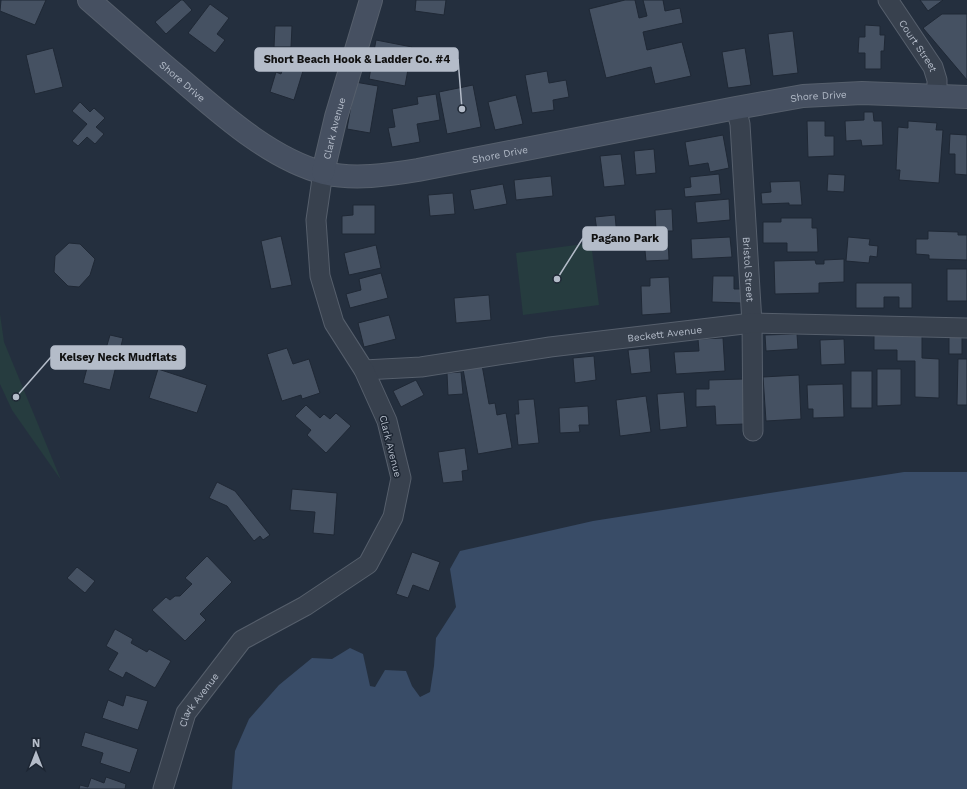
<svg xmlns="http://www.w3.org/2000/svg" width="967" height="789" viewBox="0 0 967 789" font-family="'Work Sans',sans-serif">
  <rect width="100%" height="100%" fill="#242f3e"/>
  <g fill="#263c3f">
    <path d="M591,243L599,305L523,315L516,253Z"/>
    <path d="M0,314L4,342L61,480L12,410L0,384Z"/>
  </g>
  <path fill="#394c67" d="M904,472H967V789H232L235,751L249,719L279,685L312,658L332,659L350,648L363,654L370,686L375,687L385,670L406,671L412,686L420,697L430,692L434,666L436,638L456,607L450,569L460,551L593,521Z"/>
  <g fill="#455162" stroke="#1f2835">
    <path d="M1,0H46L35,25L0,11Z"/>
    <path d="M181,0H183L192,10L166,34L155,22Z"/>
    <path d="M416,0H446L444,15L415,11Z"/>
    <path d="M625,0H635L639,18L647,16L643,0H663L665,11L680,8L683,23L643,32L647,50L682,42L691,76L655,84L651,67L606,78L589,9Z"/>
    <path d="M920,0H943L928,11Z"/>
    <path d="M210,4L229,18L217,34L225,40L215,53L188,33Z"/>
    <path d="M942,14H967V80L923,28Z"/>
    <path d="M865,25L880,26V35H885L884,51H881V69H865V53H858L859,37H865Z"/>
    <path d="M275,26H292L291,47H274Z"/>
    <path d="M793,31L798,73L773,76L768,34Z"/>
    <path d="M376,40L412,47L405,86L369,79Z"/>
    <path d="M53,48L63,87L35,94L26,55Z"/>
    <path d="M745,48L751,85L728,88L722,52Z"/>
    <path d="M284,65L303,71L294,100L270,92L276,72L281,74Z"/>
    <path d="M547,71L549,83L566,80L569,97L553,100L554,110L532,113L525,75Z"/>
    <path d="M355,82L378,86L370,133L347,129Z"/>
    <path d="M473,85L481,127L447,134L439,92Z"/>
    <path d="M436,94L440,120L417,124L420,142L392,147L388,128L395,127L392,109L418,104L417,97Z"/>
    <path d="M516,95L523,124L495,130L488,102Z"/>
    <path d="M80,102L90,112L94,108L105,118L96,127L104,134L95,144L87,137L78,146L72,141L87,124L72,111Z"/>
    <path d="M864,112H873L874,121H882L883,145L862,146L861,140L846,141L845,121L864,120Z"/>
    <path d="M807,121H825V136H834V156L808,157Z"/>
    <path d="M908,121L937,123L936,130H943L939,183L899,180L900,170H896L898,127L908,128Z"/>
    <path d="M950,134L967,135V175L955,174V154H949Z"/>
    <path d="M723,135L729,168L710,172L708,163L689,166L685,142Z"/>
    <path d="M654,149L656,173L636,175L634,151Z"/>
    <path d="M621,154L625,185L604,187L600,156Z"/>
    <path d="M719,174L721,194L685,197L684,188L691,187L690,177Z"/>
    <path d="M828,174L845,175L844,192L827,191Z"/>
    <path d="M551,176L553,196L516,200L514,180Z"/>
    <path d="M800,181L802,205H789V203L762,204L761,193L771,192L770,182Z"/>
    <path d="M503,184L507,204L474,210L470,190Z"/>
    <path d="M453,193L455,214L430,216L428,195Z"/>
    <path d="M729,199L730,220L697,223L695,202Z"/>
    <path d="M353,205H375V234H342V216L353,215Z"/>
    <path d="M672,209L673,231H656L655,210Z"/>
    <path d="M615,215L617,236L598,238L595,217Z"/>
    <path d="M781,218H812V228H817L818,252H787V243H763V222H781Z"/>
    <path d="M928,231L958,232V235H967V260L929,259V255L916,254V239H928Z"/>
    <path d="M281,236L292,285L271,289L261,241Z"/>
    <path d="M730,237L732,257L692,259L691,239Z"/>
    <path d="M848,237L870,239L869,245L878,246L877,257L870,256L869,263L846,261Z"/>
    <path d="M668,239L669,260L646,261L644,240Z"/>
    <path d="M69,243L80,244L95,259L90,275L79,287L68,286L54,272L55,256Z"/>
    <path d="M376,245L381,268L349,275L344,253Z"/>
    <path d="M844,259V282L819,283V293L775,294L774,261L815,260L816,264H824V260Z"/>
    <rect x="947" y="269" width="20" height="32"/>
    <path d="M381,273L388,298L350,308L346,294L361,290L359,279Z"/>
    <path d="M713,276H734V289H742V303L712,302Z"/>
    <path d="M669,277L671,313L642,315L641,286H650V278Z"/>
    <path d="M856,283H912V308H899V297H884V308H856Z"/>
    <path d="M489,295L491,320L456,323L454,298Z"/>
    <path d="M389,315L396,339L364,347L358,323Z"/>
    <path d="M874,333H922V358L939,359V398L915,397V361H897V350H874Z"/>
    <path d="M797,334L798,349L766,351L765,335Z"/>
    <path d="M110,335L123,338L110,390L83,383L92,349L105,352Z"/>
    <rect x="949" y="335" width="13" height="19"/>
    <path d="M723,338L725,371L676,374L674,352L699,351L698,339Z"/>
    <path d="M844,339L845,364L821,365L820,340Z"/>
    <path d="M287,348L293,364L309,359L320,393L302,399L301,395L282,401L267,354Z"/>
    <path d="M649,348L651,372L631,374L628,350Z"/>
    <path d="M594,356L596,380L575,383L573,358Z"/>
    <path d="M958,359H967V405H957Z"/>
    <path d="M482,365L489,404L495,403L497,415L506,413L512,448L478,454L463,369Z"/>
    <path d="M158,369L207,385L197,413L149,398Z"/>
    <path d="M877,369H901V405L877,406Z"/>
    <rect x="851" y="371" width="21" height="37"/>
    <path d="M461,372L463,394L448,395L447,373Z"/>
    <path d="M799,375L801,419L766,421L763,377Z"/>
    <path d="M744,379L745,424L716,425L715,406L696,407V389H709V380Z"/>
    <path d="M416,380L424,395L401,407L393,391Z"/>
    <path d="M843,384L844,417L813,418V409H808L807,385Z"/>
    <path d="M684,392L687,427L660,430L657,394Z"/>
    <path d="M646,396L651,432L620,436L616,400Z"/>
    <path d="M534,399L539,443L518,445L515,414H519L518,400Z"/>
    <path d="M306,405L320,418L324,414L330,419L336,413L351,426L326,453L307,435L311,430L295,416Z"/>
    <path d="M588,406L589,425H579L580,432L560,433L559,408Z"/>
    <path d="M465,448L468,470L462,471L463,481L443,483L438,452Z"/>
    <path d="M217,482L235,491L270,535L263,540L260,536L254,541L227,506L209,498Z"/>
    <path d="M292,489L337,493L334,535L313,533L315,512L290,510Z"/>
    <path d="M412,552L440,562L429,591L413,585L408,598L396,594Z"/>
    <path d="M207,556L232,582L200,614L206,620L185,641L152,610L166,597L170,600L175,596H180L192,584L185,578Z"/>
    <path d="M77,567L95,581L85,593L67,578Z"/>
    <path d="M115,629L133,639L131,643L147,652L149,649L171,661L155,688L126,672L123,678L108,670L118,653L106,646Z"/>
    <path d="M126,695L148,701L138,730L102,718L108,700L123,706Z"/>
    <path d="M85,732L138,749L130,773L100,763L103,753L81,746Z"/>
    <path d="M106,777L126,784L125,789H79L80,785L88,787L91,778L104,783Z"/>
  </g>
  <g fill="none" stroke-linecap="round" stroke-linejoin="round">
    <g stroke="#565f6c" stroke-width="21">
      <g id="street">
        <path id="s1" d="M888,0L933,67L937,80V96"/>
        <path id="s2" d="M736,108L740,124L752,323L753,431"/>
        <path id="s3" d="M364,370L421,367L550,347L752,323L967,328"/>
        <path id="s4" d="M163,789L186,713L242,640L305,606L368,564L393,517L401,478L387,421L364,370L334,323L320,276L316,220L323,172"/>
      </g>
    </g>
    <g stroke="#565f6c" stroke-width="24">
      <g id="secondary">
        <path id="s5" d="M89,0C119,26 148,52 178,77C220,113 270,159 324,173C354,180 388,175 418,170L736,108L803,96L862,93L967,97"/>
        <path id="s6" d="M323,172L336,117L371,0"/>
      </g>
    </g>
    <use href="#street" stroke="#38414e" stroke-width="19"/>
    <use href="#secondary" stroke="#465061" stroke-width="22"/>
  </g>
  <g text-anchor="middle" stroke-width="3" stroke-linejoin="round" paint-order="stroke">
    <g font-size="10" fill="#b4bcc9" stroke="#1d2633">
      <text dy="4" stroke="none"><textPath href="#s1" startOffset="55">Court Street</textPath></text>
      <text dy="4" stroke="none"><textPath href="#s5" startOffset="124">Shore Drive</textPath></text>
      <text dy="4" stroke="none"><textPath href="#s5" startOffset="796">Shore Drive</textPath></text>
      <text dy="4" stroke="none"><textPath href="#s6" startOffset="45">Clark Avenue</textPath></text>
      <text dy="4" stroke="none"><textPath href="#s5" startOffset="472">Shore Drive</textPath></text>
      <text dy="4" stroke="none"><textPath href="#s2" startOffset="162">Bristol Street</textPath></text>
      <text dy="4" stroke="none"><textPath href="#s3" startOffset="303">Beckett Avenue</textPath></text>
      <text transform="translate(391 446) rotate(76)" y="4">Clark Avenue</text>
      <text dy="4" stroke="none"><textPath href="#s4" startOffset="97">Clark Avenue</textPath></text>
    </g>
  </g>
  <path fill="none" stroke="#b4bcc9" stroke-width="1.5" d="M462 109L458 59M557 279L583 238M16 397L51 357"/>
  <g fill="#b4bcc9" stroke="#1d2633" stroke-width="1.5">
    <circle cx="462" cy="109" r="4"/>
    <circle cx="557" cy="279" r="4"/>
    <circle cx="16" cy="397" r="4"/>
  </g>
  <g fill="#b4bcc9" stroke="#b4bcc9" stroke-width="1.5">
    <rect x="255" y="48" width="203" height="23" rx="4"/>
    <rect x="583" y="227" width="84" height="23" rx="4"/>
    <rect x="51" y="346" width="134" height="23" rx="4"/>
  </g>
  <g font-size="11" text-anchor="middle" font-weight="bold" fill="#111">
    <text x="357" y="63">Short Beach Hook &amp; Ladder Co. #4</text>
    <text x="625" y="242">Pagano Park</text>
    <text x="118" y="361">Kelsey Neck Mudflats</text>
  </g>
  <g transform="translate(36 753)" stroke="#1d2633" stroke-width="3" paint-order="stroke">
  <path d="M0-3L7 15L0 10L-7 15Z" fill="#b4bcc9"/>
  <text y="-6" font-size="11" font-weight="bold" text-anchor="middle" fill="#b4bcc9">N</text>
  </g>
</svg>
